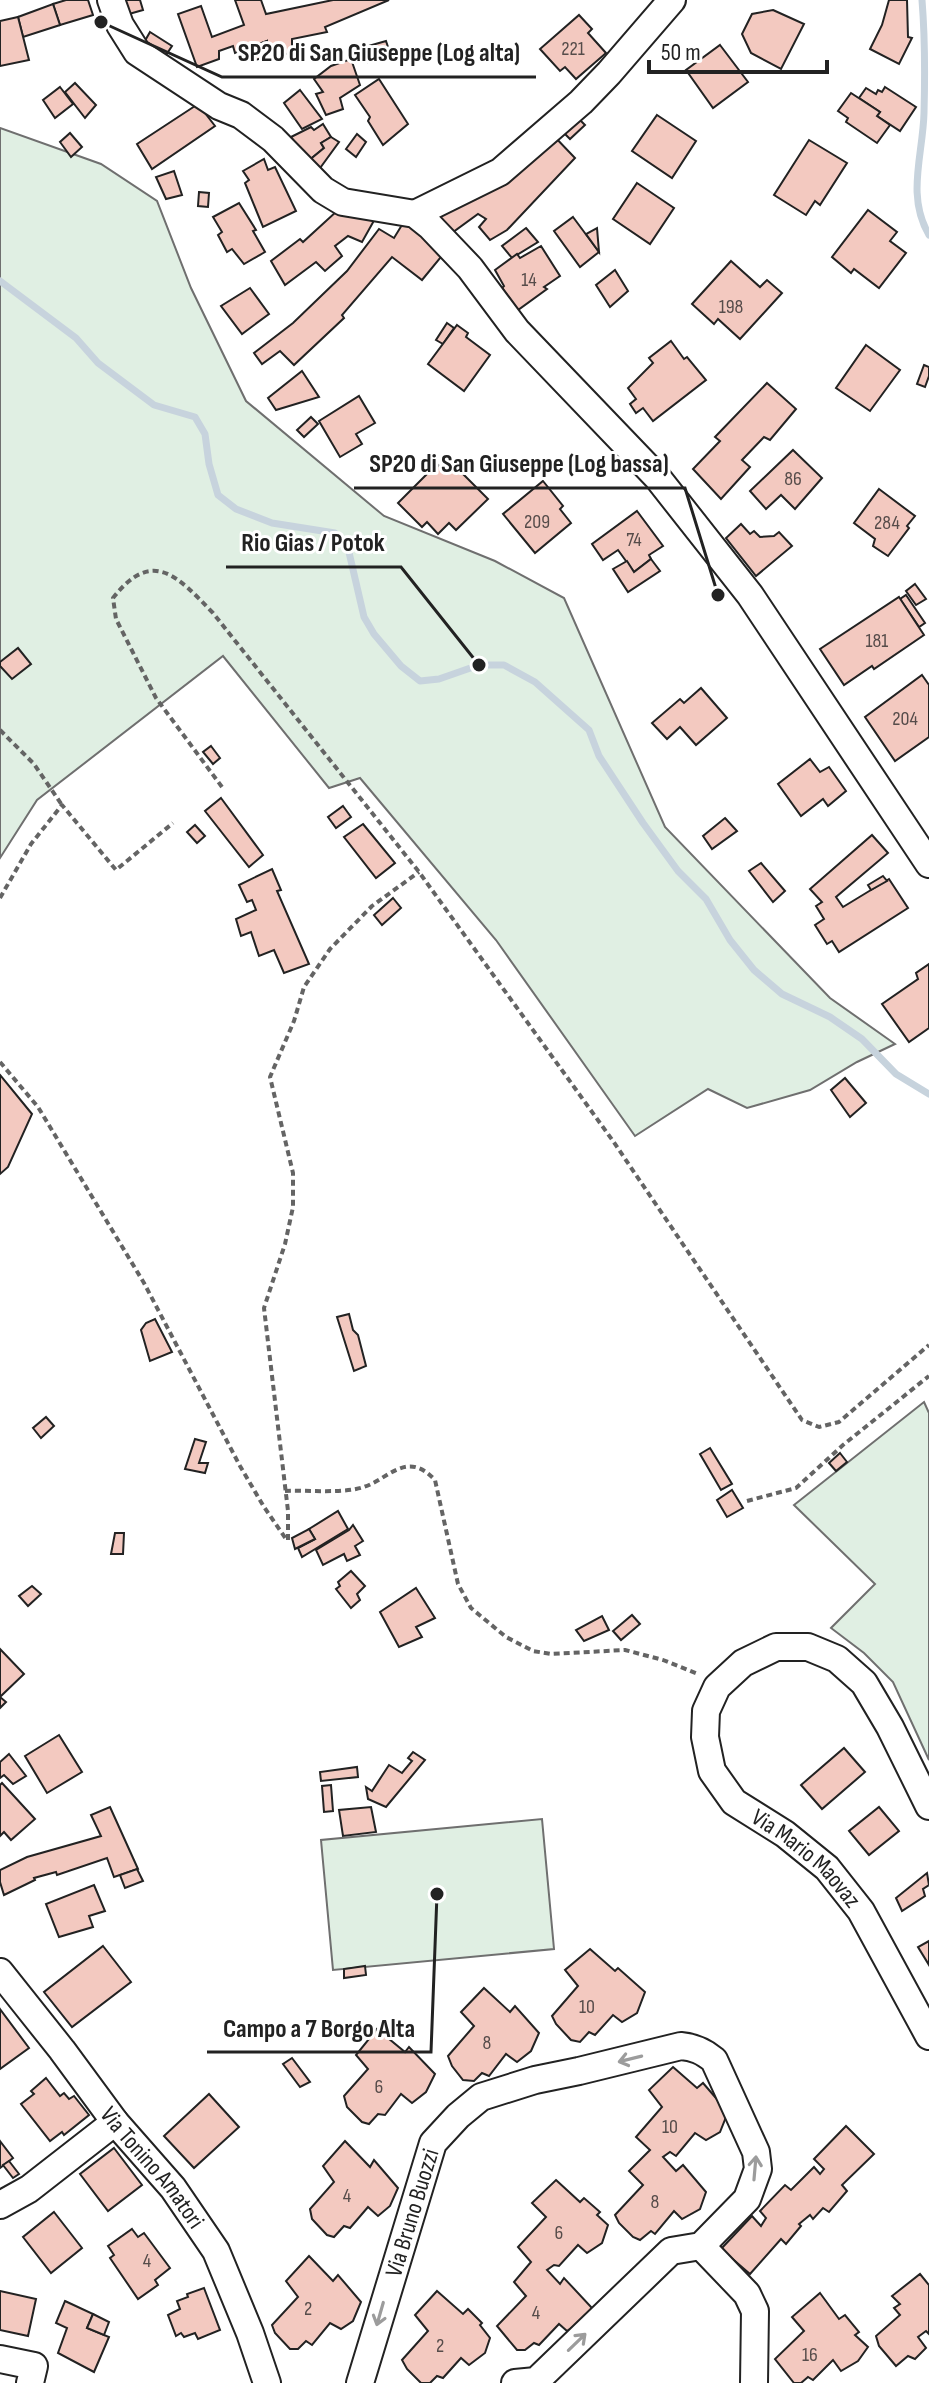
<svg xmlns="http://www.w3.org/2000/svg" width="929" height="2383" viewBox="0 0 929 2383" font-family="'Sofia Sans Condensed',sans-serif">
  <rect width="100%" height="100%" fill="#fff"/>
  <g fill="#e0efe3" stroke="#6f6f6f" stroke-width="2">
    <path d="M0,128L101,164L157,201L191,288L246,401L384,516L495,561L564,598L665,827L830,998L895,1044L857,1062L810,1090L747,1108L708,1089L635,1136L496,940L360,778L329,788L223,656L37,800L0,858Z"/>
    <path d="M924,1402L929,1413V1760L893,1682L864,1653L831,1628L875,1584L794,1505Z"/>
    <path d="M542,1819L554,1949L333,1970L321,1840Z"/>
  </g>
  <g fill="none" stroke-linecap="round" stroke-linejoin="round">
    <g stroke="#c7d3dd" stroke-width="7">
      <path d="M922,0C925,37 925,76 924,113C923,155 906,196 929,235"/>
      <path d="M0,281L76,338L98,363L154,405L195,417L205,434L209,464L218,495L236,509L272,523L335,533L348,548L364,617L374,634L401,666L420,681L439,679L479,665H504L535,682L589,730L599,756L643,823L678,871L706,899L730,940L754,970L782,994L830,1017L862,1039L896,1074L929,1094"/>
    </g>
  </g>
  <g fill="#f3c9c0" stroke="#222" stroke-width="2">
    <path d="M66,0H88L93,15L60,25L53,4Z"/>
    <path d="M119,0H140L143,10L122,16Z"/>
    <path d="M235,0H261L266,14L333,0H389L325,27L327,32L292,39V53L267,57V41L235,53L233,46L219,51V59L197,67L178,14L201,6L212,37L244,25Z"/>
    <path d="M889,0H907L908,37L912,38L899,64L870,49L882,25Z"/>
    <path d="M53,4L60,25L23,37L18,17Z"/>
    <path d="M773,10L804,24L781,69L751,53L742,34L752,14Z"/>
    <path d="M579,15L592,29L588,33L606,53L576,79L565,67L560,71L540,49Z"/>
    <path d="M18,17L29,60L0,66V21Z"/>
    <path d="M150,32L172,46L162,61L142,46Z"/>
    <path d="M267,41V57L251,61L243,50Z"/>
    <path d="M386,41L391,56L368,62L365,47Z"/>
    <path d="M720,45L748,82L713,108L686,70Z"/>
    <path d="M351,59L360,85L340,98L343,109L326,115L316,94L323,92L314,79L331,66Z"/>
    <path d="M379,79L408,124L383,145L368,121L370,117L355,95Z"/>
    <path d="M75,83L96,105L85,118L65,92Z"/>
    <path d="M60,87L73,104L55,118L43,100Z"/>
    <path d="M885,87L916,107L900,131L877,116L880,112L859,98L866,88L876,94L878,90L882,92Z"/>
    <path d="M300,90L322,119L302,129L284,103Z"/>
    <path d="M851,93L880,112L877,116L890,125L877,143L846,122L848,118L838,111Z"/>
    <path d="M198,104L215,126L152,169L137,144Z"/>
    <path d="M575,115L585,125L570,139L560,129Z"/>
    <path d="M657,115L696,141L672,178L632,151Z"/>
    <path d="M323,124L331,137L321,143L324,148L307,162L291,137L311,127L314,130Z"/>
    <path d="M70,133L82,147L71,157L60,142Z"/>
    <path d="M357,134L366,142L356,157L346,149Z"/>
    <path d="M552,134L575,158L507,230L490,240L479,227L486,219L478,214L449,235L435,216L507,178L509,182Z"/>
    <path d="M331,137L339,142L315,175L307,162L324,148L321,143Z"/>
    <path d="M809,140L847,163L820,205L815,201L806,215L774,195Z"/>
    <path d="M264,159L268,170L275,167L296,211L263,227L245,183L249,180L243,171Z"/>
    <path d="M174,171L182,195L166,199L156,177Z"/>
    <path d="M637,183L674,208L650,244L613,219Z"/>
    <path d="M199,192L209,193L208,207L198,206Z"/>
    <path d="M239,203L256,230L253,231L265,252L244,264L232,249L227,252L218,235L222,232L213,217Z"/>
    <path d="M338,210L376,217L362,242L348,236L335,246L342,256L325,271L316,262L285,285L271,261L300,239L303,242Z"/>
    <path d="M868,210L897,232L890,241L906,253L879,288L854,269L851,273L832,257Z"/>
    <path d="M573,217L599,252L580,267L554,231Z"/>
    <path d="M405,220L445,252L422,280L392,257L342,315L344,318L294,365L280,351L262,364L254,353L293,323L347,271L379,229L394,238Z"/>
    <path d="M526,228L538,242L512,258L502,246Z"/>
    <path d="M597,228L599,252L586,234Z"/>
    <path d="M541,246L560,276L544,287L547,289L518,310L502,288L504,286L495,270L517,254L520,258Z"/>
    <path d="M731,261L760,287L767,280L782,293L740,339L718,319L714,324L692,304Z"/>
    <path d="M615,270L628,291L610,307L596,285Z"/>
    <path d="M250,288L269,314L242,334L221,306Z"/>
    <path d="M447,323L454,328L443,344L436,340Z"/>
    <path d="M457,325L468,333L466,337L490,355L464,391L428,364Z"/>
    <path d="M671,341L684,359L687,357L706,380L653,421L643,408L636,413L630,404L636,399L628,388L653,363L649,358Z"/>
    <path d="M866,345L900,370L870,411L836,388Z"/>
    <path d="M924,365L929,367V376L925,387L917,384Z"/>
    <path d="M302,371L319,397L276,410L268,398Z"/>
    <path d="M767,383L796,409L770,440L764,437L742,460L750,467L721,499L693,469L720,441L715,437Z"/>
    <path d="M359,396L375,423L356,434L362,444L340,457L319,421Z"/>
    <path d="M311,417L318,424L304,437L297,430Z"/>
    <path d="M793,450L822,478L795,509L781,495L766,509L750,491Z"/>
    <path d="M437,464L445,472L453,464L488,499L456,530L449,523L438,534L427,522L422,527L398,503Z"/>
    <path d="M543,481L563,506L560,509L571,523L535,553L503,514Z"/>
    <path d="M879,489L915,516L907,526L909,528L888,556L873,546L875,539L854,523Z"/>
    <path d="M637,511L663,546L649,555L651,559L634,572L618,550L603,560L592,544Z"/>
    <path d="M741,524L750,534L754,531L760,537L774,536L779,532L792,546L756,576L726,538Z"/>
    <path d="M651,559L660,571L628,592L613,569L627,561L634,572Z"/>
    <path d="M915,584L926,599L916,605L906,591Z"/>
    <path d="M906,595L925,623L919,627L900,599Z"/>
    <path d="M899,597L924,635L874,669L872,666L844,685L820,649Z"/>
    <path d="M18,648L31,664L12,679L0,666V662Z"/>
    <path d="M922,675L929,685V737L895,761L865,717Z"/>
    <path d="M701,688L727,718L696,745L680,727L667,739L652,723L680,699L684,703Z"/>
    <path d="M211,746L220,758L213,764L203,752Z"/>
    <path d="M810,759L820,772L829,767L846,791L828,806L823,799L801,816L778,784Z"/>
    <path d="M221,798L263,855L249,867L205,811Z"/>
    <path d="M343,806L351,817L336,828L328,817Z"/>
    <path d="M725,818L737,831L712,849L703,836Z"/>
    <path d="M363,824L395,863L376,878L344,837Z"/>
    <path d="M195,825L205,836L197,843L187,832Z"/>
    <path d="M872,835L888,853L836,897L843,907L889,879L908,908L839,952L832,941L827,944L815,925L824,919L816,906L822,902L810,889Z"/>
    <path d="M761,863L785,891L773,902L749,871Z"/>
    <path d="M272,869L281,890L277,891L309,964L284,973L274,950L259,956L251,932L241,936L236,919L256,910L252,900L247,902L239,885Z"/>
    <path d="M883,876L887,881L871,890L868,885Z"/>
    <path d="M393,898L401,908L382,925L374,915Z"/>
    <path d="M929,964V1028L909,1042L882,1004L918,979L916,973Z"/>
    <path d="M0,1075L32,1114L8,1167L0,1174Z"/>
    <path d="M845,1078L866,1103L850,1117L831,1090Z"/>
    <path d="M349,1314L353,1330L358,1335L366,1366L354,1371L337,1317Z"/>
    <path d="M155,1319L172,1352L150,1361L141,1330L146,1323Z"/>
    <path d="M46,1417L54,1426L41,1438L33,1428Z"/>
    <path d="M195,1439L206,1442L199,1463H208L205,1473L185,1469Z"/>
    <path d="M710,1448L732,1484L721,1490L700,1454Z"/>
    <path d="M840,1453L847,1462L836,1471L829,1463Z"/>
    <path d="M732,1490L743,1508L727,1517L717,1500Z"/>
    <path d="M338,1511L348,1529L302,1557L298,1548L315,1539L309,1529Z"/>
    <path d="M353,1525L363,1541L355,1546L360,1555L347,1561L344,1554L323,1565L316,1550L349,1530Z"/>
    <path d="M309,1529L315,1539L295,1549L292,1538Z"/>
    <path d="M115,1533H124L123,1554H111Z"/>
    <path d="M351,1571L365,1586L357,1594L360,1600L351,1608L336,1589L340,1586L338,1582Z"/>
    <path d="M32,1586L41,1594L28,1606L19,1596Z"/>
    <path d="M416,1588L435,1618L416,1627L422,1637L399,1647L380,1612Z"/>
    <path d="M632,1615L640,1624L621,1640L613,1631Z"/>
    <path d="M602,1616L609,1630L584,1641L576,1630Z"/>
    <path d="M0,1649L24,1674L0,1697L6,1702L0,1708Z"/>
    <path d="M59,1735L82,1772L47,1793L25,1756Z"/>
    <path d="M844,1748L865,1772L822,1809L801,1785Z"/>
    <path d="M413,1752L425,1760L386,1807L368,1799L366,1787L372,1791L389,1765L402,1773L412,1761L408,1758Z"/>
    <path d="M9,1754L26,1776L13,1784L4,1775L0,1778V1762Z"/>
    <path d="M357,1767L358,1777L321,1781L320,1772Z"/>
    <path d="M2,1783L35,1819L11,1840L4,1832L0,1836V1785Z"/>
    <path d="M331,1785L333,1811L324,1812L322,1786Z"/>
    <path d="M110,1807L138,1869L114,1877L107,1858L57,1875L56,1872L34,1878L35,1880L4,1895L0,1882V1870L27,1857L101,1836L91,1815Z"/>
    <path d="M371,1807L376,1832L343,1836L339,1810Z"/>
    <path d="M879,1807L899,1831L869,1855L849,1831Z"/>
    <path d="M137,1869L143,1881L125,1888L120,1875Z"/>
    <path d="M927,1873L929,1885L923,1889L925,1896L902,1911L896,1898Z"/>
    <path d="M94,1885L105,1911L89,1916L93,1927L59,1937L46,1904Z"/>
    <path d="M929,1941V1965L918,1947Z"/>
    <path d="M103,1946L131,1982L72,2027L44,1992Z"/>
    <path d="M590,1949L615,1971L618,1968L645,1992L637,2013L622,2022L613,2015L595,2035L589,2032L580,2042L571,2040L556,2024L552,2016L578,1986L565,1970Z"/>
    <path d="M365,1966L366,1975L344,1978V1969Z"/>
    <path d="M484,1988L510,2012L515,2006L539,2033L531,2051L517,2062L506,2054L489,2076L482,2073L474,2081L463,2080L452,2066L448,2056L474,2026L461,2012Z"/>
    <path d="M0,2009L29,2048L0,2069Z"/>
    <path d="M377,2029L405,2052L409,2047L435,2074L426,2092L412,2103L401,2094L385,2115L378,2114L369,2124L362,2122L347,2107L344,2096L368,2069L356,2055Z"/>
    <path d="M292,2058L310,2082L300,2087L283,2064Z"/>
    <path d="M673,2067L697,2088L703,2083L728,2112L720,2132L706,2140L695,2133L676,2156L670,2152L663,2157L676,2171L683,2165L706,2192L700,2209L682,2219L674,2211L655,2234L651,2231L640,2240L633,2237L619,2223L615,2215L643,2185L629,2171L650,2150L636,2137L662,2107L649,2090Z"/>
    <path d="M46,2078L60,2096L64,2093L69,2099L74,2096L89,2115L64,2135L62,2132L50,2141L21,2104L34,2094L31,2091Z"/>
    <path d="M209,2094L239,2127L194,2168L164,2136Z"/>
    <path d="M846,2126L874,2154L842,2185L847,2191L829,2212L823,2208L813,2219L810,2215L799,2224L801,2226L786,2244L781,2239L750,2274L721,2249L752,2216L761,2226L766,2218L760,2211L785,2185L791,2190L814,2167L820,2174L824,2169L814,2159Z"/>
    <path d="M0,2141L13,2158L0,2168Z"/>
    <path d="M345,2141L370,2167L374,2160L398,2188L390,2206L378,2216L368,2207L350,2228L344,2226L334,2237L327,2235L312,2219L310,2209L334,2182L323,2166Z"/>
    <path d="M114,2148L142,2185L108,2211L80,2174Z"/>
    <path d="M9,2161L19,2174L13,2178L3,2165Z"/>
    <path d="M556,2180L580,2202L584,2198L600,2212L597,2215L608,2225L602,2243L587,2253L578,2245L559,2266L554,2265L547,2270L560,2284L564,2278L592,2308L580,2322L567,2331L559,2324L539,2345L534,2343L525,2350H517L497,2326L526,2296L514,2282L531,2262L518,2247L546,2217L532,2203Z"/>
    <path d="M54,2212L82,2248L51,2273L23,2237Z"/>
    <path d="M132,2229L138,2237L144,2233L170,2268L155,2280L158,2285L138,2299L110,2258L114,2255L108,2246Z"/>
    <path d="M309,2256L333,2281L338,2275L361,2302L353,2321L341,2329L330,2323L312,2345L306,2341L298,2349H290L275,2333L272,2325L298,2297L286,2281Z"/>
    <path d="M920,2274L929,2285V2334L926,2331L918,2337L926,2348L915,2359L908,2356L896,2366L879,2346L876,2336L900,2315L894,2308L900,2304L892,2296Z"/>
    <path d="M204,2288L220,2330L198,2339L195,2333L184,2337L181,2333L176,2336L168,2315L180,2309L177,2301L188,2297L187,2294Z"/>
    <path d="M0,2291L36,2299L28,2336L0,2330Z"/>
    <path d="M437,2291L463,2314L468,2309L482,2323L480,2325L490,2338L485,2353L469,2365L461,2358L443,2378L437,2376L430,2383H421L407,2369L402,2360L428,2331L415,2315Z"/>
    <path d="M820,2293L839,2319L845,2315L859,2332L855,2335L868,2347L858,2361L841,2371L833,2360L813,2380L808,2377L801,2383H794L775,2359L804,2331L792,2317Z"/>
    <path d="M65,2301L93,2314L87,2328L109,2337L94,2372L58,2353L67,2328L56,2323Z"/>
    <path d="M93,2314L109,2322L104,2335L87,2328Z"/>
  </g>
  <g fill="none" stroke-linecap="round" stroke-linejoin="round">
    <g stroke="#222" stroke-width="30">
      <g id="minor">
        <path d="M111,0L120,25L137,52L219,106L241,115L273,139L323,190L343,202L415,214L430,226L470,268L517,331L657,477L750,595L929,864"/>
        <path d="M415,214L500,172L581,102L609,73L672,0"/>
        <path id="s1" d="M929,1806L890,1727L864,1683L837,1659L808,1647H776L743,1663L717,1687L706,1711L705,1737L712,1771L734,1802L785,1834L827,1868L861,1911L929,2036"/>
        <path id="s2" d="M0,1972L62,2050L115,2122L173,2188L216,2251L250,2333L267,2383"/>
        <path d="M0,2205L29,2189L115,2122"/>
        <path d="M701,2246L747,2294L755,2311L754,2383"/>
        <path d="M0,2359L34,2366L30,2383"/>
        <path id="s3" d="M360,2383L433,2143L458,2116L481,2097L535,2080L579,2071L681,2046C694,2047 703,2051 714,2060L756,2152L758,2169L747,2199L701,2246L671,2251L536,2381L515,2383"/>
      </g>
    </g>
    <g stroke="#646464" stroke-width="4" stroke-dasharray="6 4" stroke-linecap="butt">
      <path d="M0,730L34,764L62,805"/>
      <path d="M222,787L156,698L116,619L113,598C153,547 178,577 213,613L419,872L613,1141L802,1420L819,1427L839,1422L929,1345"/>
      <path d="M0,898L31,844L62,805L116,870L173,823"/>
      <path d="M0,1062L38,1107L144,1283L240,1466L264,1507L286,1539"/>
      <path d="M285,1491C308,1490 334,1493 356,1489C387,1484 404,1447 435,1480L458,1584L471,1608L506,1637L533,1651L551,1654L625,1650L663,1660L698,1674"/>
      <path d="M747,1501L796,1488L843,1445L929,1376"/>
      <path d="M288,1540V1511L264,1308L285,1244L293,1207V1173L270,1077L294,1021L304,987L330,949L372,906L419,872"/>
    </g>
    <use href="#minor" stroke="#fff" stroke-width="26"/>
  </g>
  <defs><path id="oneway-shaft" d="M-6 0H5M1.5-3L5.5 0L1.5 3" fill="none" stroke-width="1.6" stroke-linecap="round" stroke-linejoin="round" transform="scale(2)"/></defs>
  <g stroke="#9c9c9c">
    <use href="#oneway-shaft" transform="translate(630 2059) rotate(166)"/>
    <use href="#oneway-shaft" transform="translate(755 2168) rotate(-85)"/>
    <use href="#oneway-shaft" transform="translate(380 2314) rotate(106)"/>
    <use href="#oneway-shaft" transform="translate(577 2342) rotate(-44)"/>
  </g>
  <g text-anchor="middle" stroke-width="6" stroke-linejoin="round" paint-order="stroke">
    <g font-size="20" fill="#564c4a">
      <text x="573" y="55">221</text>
      <text x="529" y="286">14</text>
      <text x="731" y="313">198</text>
      <text x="793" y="485">86</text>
      <text x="537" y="528">209</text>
      <text x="887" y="529">284</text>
      <text x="634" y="546">74</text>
      <text x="877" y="647">181</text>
      <text x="905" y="725">204</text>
      <text x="587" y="2013">10</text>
      <text x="487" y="2049">8</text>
      <text x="379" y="2093">6</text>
      <text x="670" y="2133">10</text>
      <text x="347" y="2202">4</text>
      <text x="655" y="2208">8</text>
      <text x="559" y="2239">6</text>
      <text x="147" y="2267">4</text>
      <text x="308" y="2315">2</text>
      <text x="536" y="2319">4</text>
      <text x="440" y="2352">2</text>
      <text x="810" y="2361">16</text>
    </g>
    <g font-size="24" fill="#222" stroke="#fff">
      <text dy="8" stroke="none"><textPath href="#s1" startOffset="528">Via Mario Maovaz</textPath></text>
      <text dy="8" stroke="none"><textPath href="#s2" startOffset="248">Via Tonino Amatori</textPath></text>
      <text dy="8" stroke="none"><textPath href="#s3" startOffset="178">Via Bruno Buozzi</textPath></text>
    </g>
  </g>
  <path fill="none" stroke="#222" stroke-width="3" d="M101 22L222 77H536M718 595L685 488H354M479 665L401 567H226M437 1894L431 2052H207"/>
  <g fill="#222" stroke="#fff" stroke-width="3">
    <circle cx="101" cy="22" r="8"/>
    <circle cx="718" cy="595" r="8"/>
    <circle cx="479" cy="665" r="8"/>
    <circle cx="437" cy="1894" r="8"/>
  </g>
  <g font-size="26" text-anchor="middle" font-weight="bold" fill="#222" stroke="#fff" stroke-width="6" stroke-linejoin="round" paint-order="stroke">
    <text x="379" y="61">SP20 di San Giuseppe (Log alta)</text>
    <text x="519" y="472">SP20 di San Giuseppe (Log bassa)</text>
    <text x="313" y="551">Rio Gias / Potok</text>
    <text x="319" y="2037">Campo a 7 Borgo Alta</text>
  </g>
  <path d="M649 60v12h178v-12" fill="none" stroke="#222222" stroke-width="4"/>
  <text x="661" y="60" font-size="24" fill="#222222" stroke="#ffffff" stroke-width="6" paint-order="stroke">50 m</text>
</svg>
